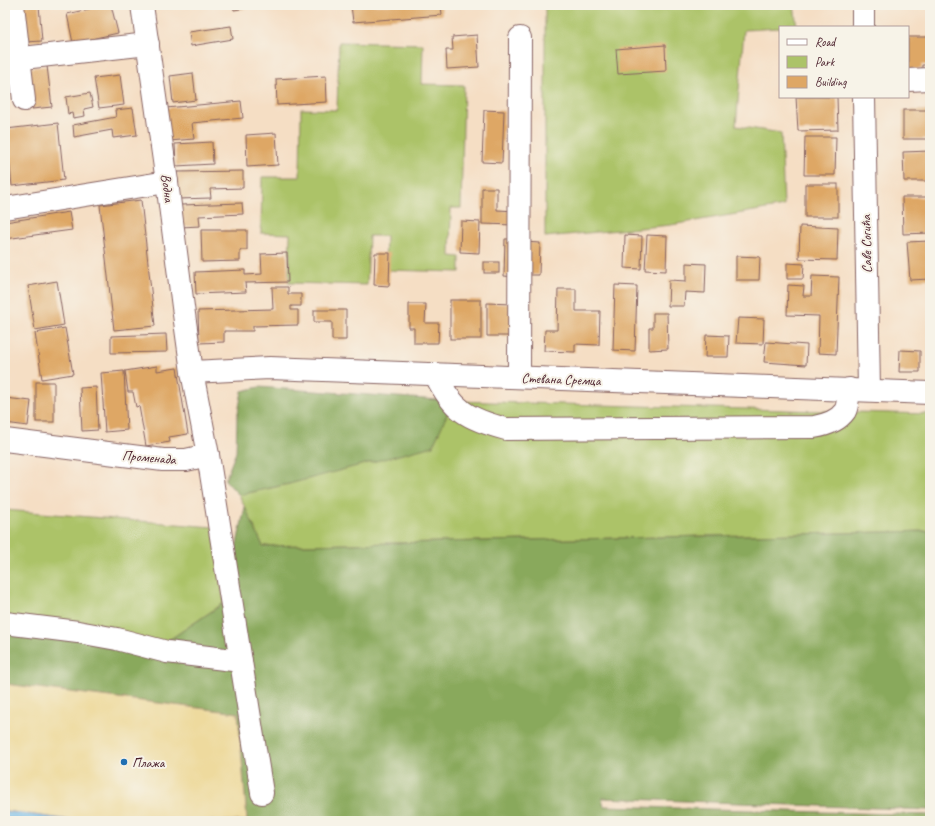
<svg xmlns="http://www.w3.org/2000/svg" width="935" height="826" viewBox="0 0 935 826" font-family="Caveat,sans-serif">
  <rect width="100%" height="100%" fill="#f7f3e8"/>
  <filter id="ink" filterUnits="userSpaceOnUse"><feTurbulence type="fractalNoise" baseFrequency=".025" numOctaves="2"/><feDisplacementMap in="SourceGraphic" scale="8" xChannelSelector="R" yChannelSelector="G"/><feConvolveMatrix kernelMatrix="1 2 1 2 8 2 1 2 1" color-interpolation-filters="sRGB"/></filter>
  <filter id="wash" filterUnits="userSpaceOnUse"><feTurbulence type="fractalNoise" baseFrequency=".012" numOctaves="4" result="noise"/><feDisplacementMap in="SourceGraphic" scale="16" xChannelSelector="R" yChannelSelector="G"/><feGaussianBlur stdDeviation="0.9" result="paint"/><feColorMatrix in="noise" values="0 0 0 0 0 0 0 0 0 0 0 0 0 0 0 0 0 1.4 0 .05"/><feComposite in="paint" operator="in"/></filter>
  <g filter="url(#wash)">
    <rect width="100%" height="100%" fill="#f5dec4"/>
    <g fill="#acc368" stroke="#7b714a">
      <path d="M545,5H794L797,27H780V28L744,30L736,126L781,133L784,206L671,225L545,237Z"/>
      <path d="M339,42L423,44L422,84L464,85L461,208H451L450,256L460,257V272L385,270L386,236H369L367,285L289,283L290,234L261,233L262,177H300L301,109L337,110Z"/>
      <path d="M453,401L930,414V531L263,546L239,495L289,484Z"/>
      <path d="M5,510L213,527L224,603L142,658L122,642L5,621Z"/>
    </g>
    <g fill="#89a95c" stroke="#6a6444">
      <path d="M259,387L453,401L433,446L289,484L239,495L225,480L236,452L237,418L242,391Z"/>
      <path d="M245,507L263,546L930,531V810L602,798L604,806L930,815V821H247L238,713L5,684V621L122,642L142,658L224,603Z"/>
    </g>
    <path fill="#eeda9e" stroke="#9c7c64" d="M5,684L238,713L247,821H77L5,811Z"/>
    <path fill="#6fb9e8" stroke="#5c6c8a" d="M5,811L77,821H5Z"/>
    <g id="blocks">
      <g fill="#dea765">
        <path d="M22,5H39L42,41L25,42Z"/>
        <path d="M106,5H111L118,33L73,43L67,14Z"/>
        <path d="M233,5H258L259,6L234,10Z"/>
        <path d="M351,5H441L442,15L353,22Z"/>
        <path d="M231,26L233,39L191,46L189,32Z"/>
        <path d="M477,35L479,67L447,69L446,50H453L452,37Z"/>
        <path d="M908,37H930V65H922V69H908Z"/>
        <path d="M665,45L666,71L618,74L616,49Z"/>
        <path d="M47,66L52,107L32,109L27,68Z"/>
        <path d="M193,73L196,100L173,103L170,76Z"/>
        <path d="M120,75L124,105L99,108L94,78Z"/>
        <path d="M326,76L327,102L277,105L276,79Z"/>
        <path d="M90,93L93,107L84,109L85,116L73,118L72,113L68,114L66,97Z"/>
        <path d="M796,97H837L838,130L798,131Z"/>
        <path d="M241,101L243,118L192,123L194,139L169,141L166,108Z"/>
        <path d="M133,108L137,135L113,138L112,130L74,137L73,125L116,117L115,110Z"/>
        <path d="M484,110L504,111L502,163L482,162Z"/>
        <rect x="903" y="110" width="27" height="29"/>
        <path d="M58,123L64,180L12,186L6,129Z"/>
        <path d="M276,133L278,165L247,167L246,135Z"/>
        <path d="M805,137H836L835,175H804Z"/>
        <path d="M212,142L213,164L176,166L175,144Z"/>
        <path d="M930,151V181H904L903,152Z"/>
        <path d="M243,171V188L210,189L211,198L178,199L177,172Z"/>
        <rect x="805" y="184" width="33" height="33"/>
        <path d="M482,188H497V210L517,211L516,225L482,224Z"/>
        <path d="M902,197H930V233L903,234Z"/>
        <path d="M141,200L155,326L114,330L100,205Z"/>
        <path d="M242,203L243,214L199,216L200,226L181,227V205Z"/>
        <path d="M69,212L72,230L5,239V222Z"/>
        <path d="M461,221L480,222L479,253L460,252Z"/>
        <path d="M800,226L838,228L837,260L799,259Z"/>
        <path d="M201,230H247V250H240V261L202,262Z"/>
        <path d="M625,235L642,236L641,269L624,268Z"/>
        <path d="M647,235L667,236L666,271L645,270Z"/>
        <path d="M505,239H516L515,277L504,276Z"/>
        <path d="M930,241V279L910,280L907,242Z"/>
        <path d="M523,242L540,243L539,275H522Z"/>
        <path d="M287,253L288,282L245,283L246,292L196,294L195,272L245,270V275L262,274L261,254Z"/>
        <path d="M375,253H390L389,286L374,285Z"/>
        <path d="M736,256L760,257L759,280H736Z"/>
        <rect x="484" y="262" width="15" height="11"/>
        <path d="M686,263L706,264L705,293L685,292L684,306H668L669,280L686,281Z"/>
        <path d="M787,263L804,264L803,279H787Z"/>
        <path d="M812,276L839,277L836,354L818,353L819,316L787,315L788,285L804,286L803,296H811Z"/>
        <path d="M57,281L64,325L35,330L28,286Z"/>
        <path d="M615,285L637,286L635,351L613,350Z"/>
        <path d="M272,287H288V294H301V306H291V310H298V325L253,326V331H224V342L199,343L198,311L273,309Z"/>
        <path d="M558,289H576V311H600L599,345L575,344V352L544,351L545,330H557Z"/>
        <rect x="450" y="300" width="31" height="39"/>
        <path d="M487,303L511,304V336H487Z"/>
        <path d="M409,304H426L425,323H439L438,343H414V328H409Z"/>
        <path d="M314,310H346V340H332V322H314Z"/>
        <path d="M653,313H667L668,349L649,350V328H653Z"/>
        <path d="M738,318L764,319L763,344L736,343Z"/>
        <path d="M65,328L73,374L42,379L35,333Z"/>
        <path d="M166,334L167,352L111,353V336Z"/>
        <path d="M706,335L729,336L728,357H705Z"/>
        <path d="M766,342L807,345L806,365L764,362Z"/>
        <path d="M900,350L920,351V372H899Z"/>
        <path d="M157,366V371L177,368L188,434L169,437L170,442L146,446L139,406L136,407L133,392H128L125,371Z"/>
        <path d="M124,371L127,430L105,432L101,373Z"/>
        <rect x="36" y="382" width="18" height="40"/>
        <path d="M96,387L98,430L82,431L80,388Z"/>
        <path d="M5,398L31,401L28,426L5,423Z"/>
      </g>
    </g>
  </g>
  <g filter="url(#ink)">
    <use href="#blocks" fill-opacity="0" stroke="#866261" stroke-width="1"/>
    <g fill="none" stroke-linecap="round" stroke-linejoin="round">
      <g stroke="#866261" stroke-width="24">
        <g id="minor">
          <path d="M13,5L24,100"/>
          <path d="M863,5V27"/>
          <path d="M5,60L148,44"/>
          <path d="M908,80L930,79"/>
          <path d="M864,97L869,390"/>
          <path d="M5,208L167,182"/>
          <path d="M192,372L270,368L930,393"/>
          <path d="M435,374C453,411 468,419 506,429L814,427C826,425 838,421 845,411C848,406 848,396 849,389"/>
          <path d="M519,377L520,38"/>
          <path d="M5,440L163,460H186L208,455L192,372L183,307L167,182L142,5"/>
          <path d="M208,455L262,793"/>
          <path d="M5,623L78,632L117,639L167,652L241,661"/>
        </g>
      </g>
      <use href="#minor" stroke="#fff" stroke-width="22"/>
    </g>
  </g>
  <circle fill="#1f6fb2" stroke="#f7f3e8" stroke-width="1.5" cx="124" cy="762" r="4"/>
  <g text-anchor="middle" stroke-width="4" stroke-linejoin="round" paint-order="stroke">
    <g font-size="14" fill="#4a1f2b" stroke="#f7f3e8">
      <text transform="translate(168 188) rotate(83)" y="5">Водна</text>
      <text transform="translate(866 244) rotate(-91)" y="5">Саве Согића</text>
      <text transform="translate(561 379) rotate(2)" y="5">Стевана Сремца</text>
      <text transform="translate(149 457) rotate(5)" y="5">Променада</text>
    </g>
    <g font-size="14" fill="#4a1f2b" stroke="#f7f3e8" text-anchor="start">
      <text x="132" y="767">Плажа</text>
    </g>
  </g>
  <rect width="935" height="826" fill="none" stroke="#f7f3e8" stroke-width="20"/>
  <rect x="779" y="26" width="130" height="72" fill="#f7f3e8" stroke="#b29e9c"/>
  <rect x="787" y="39" width="20" height="6" fill="#ffffff" stroke="#b29e9c"/>
  <text x="815" y="46" font-size="12" fill="#4a1f2b">Road</text>
  <rect x="787" y="56" width="20" height="12" fill="#acc368" stroke="#b29e9c"/>
  <text x="815" y="66" font-size="12" fill="#4a1f2b">Park</text>
  <rect x="787" y="76" width="20" height="12" fill="#dea765" stroke="#b29e9c"/>
  <text x="815" y="86" font-size="12" fill="#4a1f2b">Building</text>
</svg>
